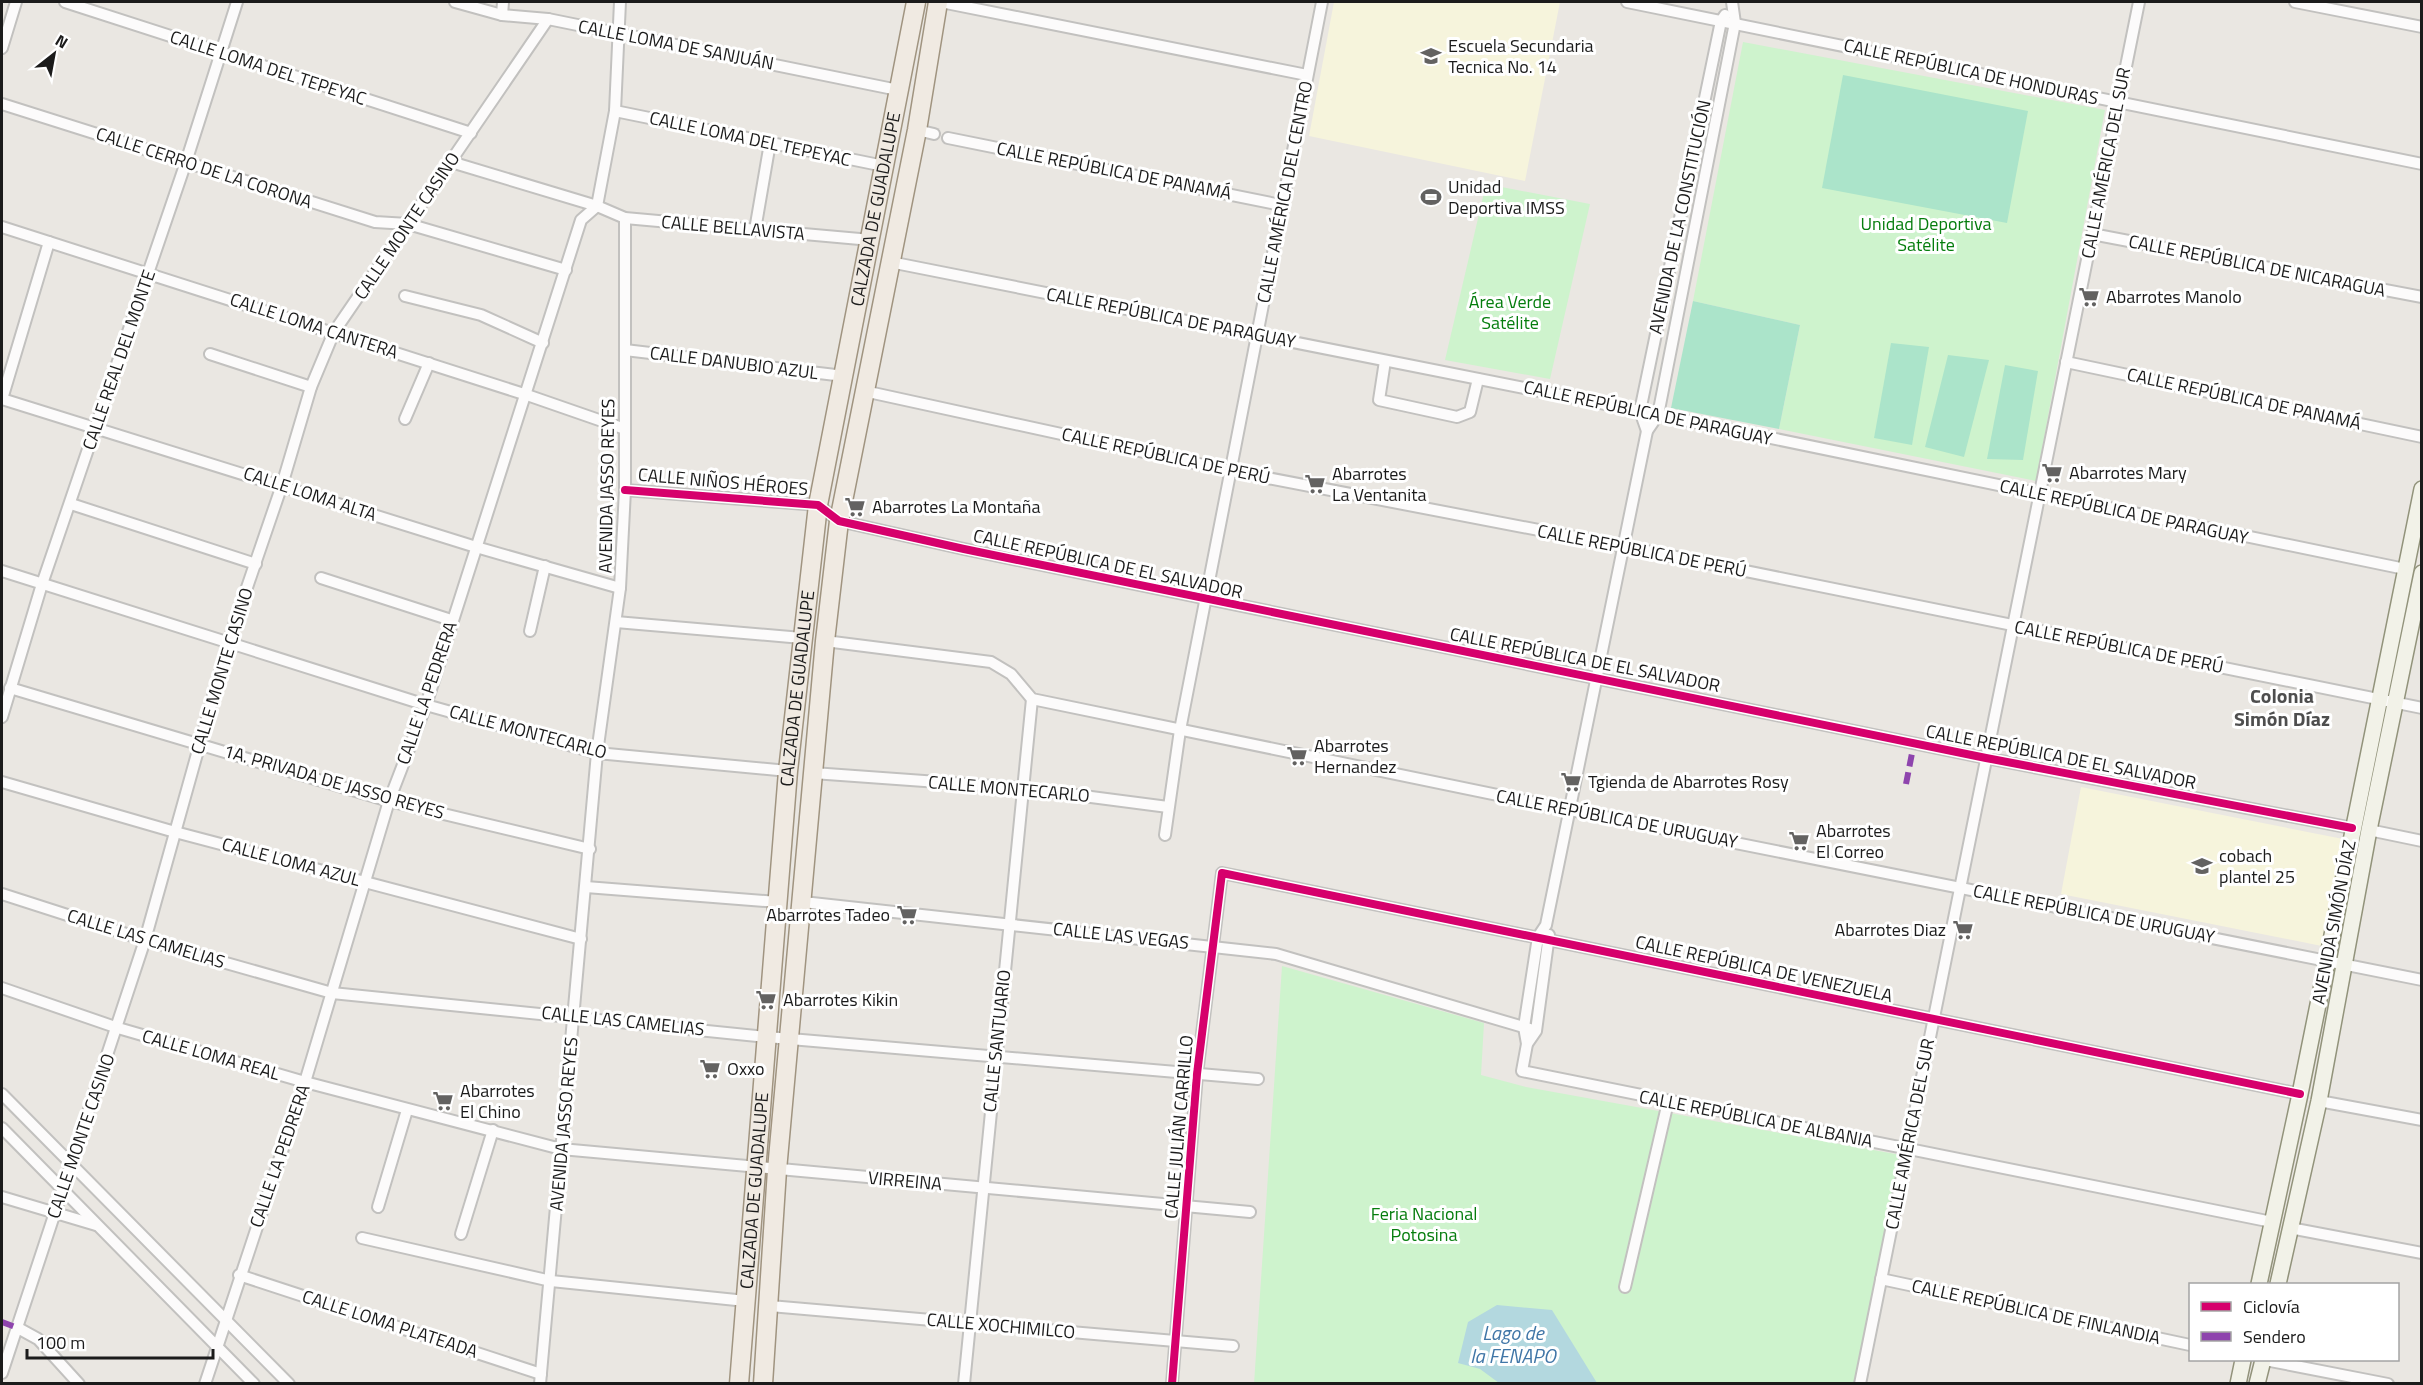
<svg xmlns="http://www.w3.org/2000/svg" width="2423" height="1385" viewBox="0 0 2423 1385" font-family="'Titillium Web',sans-serif">
  <rect width="100%" height="100%" fill="#eae7e2"/>
  <g fill="#f6f4dc">
    <path d="M1334,2H1560L1525,181L1309,136Z"/>
    <path d="M2081,787L2343,839L2322,946L2061,894Z"/>
  </g>
  <g fill="#cef3cd">
    <path d="M1743,42L2105,110L2036,481L1779,429L1800,325L1693,301Z"/>
    <path d="M1486,184L1590,204L1550,379L1445,360Z"/>
    <path d="M1282,966L1484,1023L1481,1075L1526,1087L1901,1155L1854,1383L1254,1384Z"/>
  </g>
  <g fill="#abe4ca">
    <path d="M1843,75L2028,111L2007,223L1822,188Z"/>
    <path d="M1693,301L1800,325L1779,429L1671,408Z"/>
    <path d="M1891,343L1929,347L1912,445L1874,438Z"/>
    <path d="M1948,355L1989,360L1964,457L1925,447Z"/>
    <path d="M2005,365L2038,371L2023,460L1987,459Z"/>
  </g>
  <path fill="#b3d8df" d="M1497,1305L1552,1310L1597,1383H1499L1480,1369L1458,1363L1468,1322Z"/>
  <g fill="none" stroke-linecap="round" stroke-linejoin="round">
    <g stroke="#c2c1bf" stroke-width="14">
      <g id="minor">
        <path d="M65,2L471,133"/>
        <path d="M455,2L502,15L548,19L898,90"/>
        <path d="M941,2L1307,75"/>
        <path d="M1627,2L2422,164"/>
        <path d="M2295,2L2422,27"/>
        <path d="M502,15L503,2"/>
        <path d="M2,48L16,2"/>
        <path d="M2,104L375,222L408,224L566,270"/>
        <path d="M615,111L884,166"/>
        <path d="M917,130L934,134"/>
        <path d="M948,138L1281,205"/>
        <path d="M451,162L597,206L625,218L871,240"/>
        <path d="M2,227L527,395L625,429"/>
        <path d="M755,230L770,143"/>
        <path d="M2092,234L2422,297"/>
        <path d="M890,262L1640,411L2405,569"/>
        <path d="M405,296L481,315L543,343"/>
        <path d="M625,350L844,376"/>
        <path d="M210,354L311,387"/>
        <path d="M1385,361L1379,400L1457,417L1470,412L1478,379"/>
        <path d="M2066,362L2422,437"/>
        <path d="M864,391L1231,471L1622,546L2422,708"/>
        <path d="M2,399L476,547L620,588"/>
        <path d="M2,399L49,242"/>
        <path d="M405,419L429,363"/>
        <path d="M1647,431L1640,411L1721,21L1725,15"/>
        <path d="M625,490L818,505L839,521L964,549L1986,758L2352,828"/>
        <path d="M71,504L256,564"/>
        <path d="M2,571L426,705L597,753L788,771"/>
        <path d="M321,578L451,620"/>
        <path d="M616,622L802,638"/>
        <path d="M530,631L545,566"/>
        <path d="M825,641L991,662L1011,674L1032,699L1570,810L2422,980"/>
        <path d="M10,688L389,801L590,849"/>
        <path d="M2,717L42,584L186,162L237,2"/>
        <path d="M813,773L1022,788L1168,807"/>
        <path d="M2,782L175,832L581,939"/>
        <path d="M2369,830L2422,841"/>
        <path d="M1165,835L1180,730L1322,2"/>
        <path d="M586,887L778,902"/>
        <path d="M2,894L145,940L332,993L767,1037L1258,1079"/>
        <path d="M803,902L1276,954L1530,1029"/>
        <path d="M1549,935L1536,1031L1527,1044L1522,1071L2272,1222"/>
        <path d="M2,988L118,1028L305,1082L561,1149L1250,1212"/>
        <path d="M1527,1044L1524,1027L1538,937L1546,925L1647,431L1658,415L1735,23L1732,2"/>
        <path d="M2,1094L289,1384"/>
        <path d="M2319,1101L2422,1120"/>
        <path d="M2,1128L254,1384"/>
        <path d="M2,1197L96,1225"/>
        <path d="M378,1207L407,1110"/>
        <path d="M2290,1228L2422,1253"/>
        <path d="M461,1234L493,1130"/>
        <path d="M362,1238L551,1281L746,1301"/>
        <path d="M239,1275L541,1374"/>
        <path d="M1881,1279L2190,1345"/>
        <path d="M1625,1287L1668,1102"/>
        <path d="M770,1306L1233,1346"/>
        <path d="M18,1328L38,1339L79,1384"/>
        <path d="M2265,1360L2388,1384"/>
        <path d="M2,1373L145,940L228,643L282,485L311,387L334,332L548,19"/>
        <path d="M205,1384L305,1082L389,801L426,705L581,220L597,206L615,111L620,2"/>
        <path d="M540,1384L597,753L620,588L625,490V218"/>
        <path d="M964,1384L1032,699"/>
        <path d="M1172,1384L1197,1074L1222,873L2300,1094"/>
        <path d="M1860,1384L2139,2"/>
      </g>
    </g>
    <g stroke="#92937b" stroke-width="18">
      <g id="secondary">
        <path d="M2259,1284L2300,1094L2422,489"/>
        <path d="M2278,1284L2319,1101L2369,830L2422,573"/>
        <path d="M2238,1384L2243,1360"/>
        <path d="M2257,1384L2263,1360"/>
      </g>
    </g>
    <g stroke="#a09480" stroke-width="21">
      <g id="primary">
        <path id="s1" d="M739,1384L788,771L818,505L916,2"/>
        <path d="M763,1384L777,1170L825,641L839,521L917,130L938,2"/>
      </g>
    </g>
    <use href="#minor" stroke="#fcfbfb" stroke-width="10"/>
    <use href="#secondary" stroke="#f2f2e8" stroke-width="15"/>
    <use href="#primary" stroke="#f0eae2" stroke-width="18"/>
    <g stroke="#8e44ad" stroke-width="6" stroke-dasharray="12 6" stroke-linecap="butt">
      <path d="M1906,784L1914,743"/>
      <path d="M2,1322L18,1328"/>
    </g>
    <g stroke="#fff" stroke-width="11">
      <g id="cycleway">
        <path d="M625,490L818,505L839,521L964,549L1986,758L2352,828"/>
        <path d="M1172,1384L1197,1074L1222,873L2300,1094"/>
      </g>
    </g>
    <use href="#cycleway" stroke="#d6006c" stroke-width="8"/>
  </g>
  <defs>
    <g id="school-bare" transform="scale(1.62)"><path d="M0-5L7-2L0 1L-7-2ZM-4 1L0 2.5L4 1V4Q0 6-4 4Z" fill="#636261" stroke="#fff" stroke-width="2.5" paint-order="stroke"/></g>
    <g id="stadium-bare" transform="scale(1.62)"><path d="M0-5a6.5 5 0 1 0 0 10a6.5 5 0 1 0 0-10ZM-3.5-1.8h7v3.6h-7Z" fill="#636261" stroke="#fff" stroke-width="2.5" paint-order="stroke"/></g>
    <g id="supermarket-bare" transform="scale(1.62)"><path d="M-6-5.5h2.5l.6 2H6L4.5 2H-2.5L-4.4-4H-6ZM-1.5 3.2a1.3 1.3 0 1 0 .1 0ZM3 3.2a1.3 1.3 0 1 0 .1 0Z" fill="#636261" stroke="#fff" stroke-width="2.5" paint-order="stroke"/></g>
  </defs>
  <g fill-rule="evenodd">
    <use href="#school-bare" x="1431" y="56"/>
    <use href="#stadium-bare" x="1431" y="197"/>
    <use href="#supermarket-bare" x="2089" y="297"/>
    <use href="#supermarket-bare" x="2052" y="473"/>
    <use href="#supermarket-bare" x="1315" y="484"/>
    <use href="#supermarket-bare" x="855" y="507"/>
    <use href="#supermarket-bare" x="1297" y="756"/>
    <use href="#supermarket-bare" x="1571" y="782"/>
    <use href="#supermarket-bare" x="1799" y="841"/>
    <use href="#school-bare" x="2202" y="866"/>
    <use href="#supermarket-bare" x="907" y="915"/>
    <use href="#supermarket-bare" x="1963" y="930"/>
    <use href="#supermarket-bare" x="766" y="1000"/>
    <use href="#supermarket-bare" x="710" y="1069"/>
    <use href="#supermarket-bare" x="443" y="1101"/>
  </g>
  <g text-anchor="middle" stroke-width="6" stroke-linejoin="round" paint-order="stroke">
    <g font-size="18" fill="#1b1b1b" stroke="#fff">
      <text transform="translate(676 45) rotate(11)" y="6">CALLE LOMA DE SANJUÁN</text>
      <text transform="translate(268 68) rotate(18)" y="6">CALLE LOMA DEL TEPEYAC</text>
      <text transform="translate(1971 72) rotate(12)" y="6">CALLE REPÚBLICA DE HONDURAS</text>
      <text transform="translate(750 139) rotate(12)" y="6">CALLE LOMA DEL TEPEYAC</text>
      <text transform="translate(2106 163) rotate(-79)" y="6">CALLE AMÉRICA DEL SUR</text>
      <text transform="translate(204 168) rotate(18)" y="6">CALLE CERRO DE LA CORONA</text>
      <text transform="translate(1114 171) rotate(11)" y="6">CALLE REPÚBLICA DE PANAMÁ</text>
      <text transform="translate(1285 192) rotate(-79)" y="6">CALLE AMÉRICA DEL CENTRO</text>
      <text dy="6" stroke="none"><textPath href="#s1" startOffset="1184">CALZADA DE GUADALUPE</textPath></text>
      <text transform="translate(1680 217) rotate(-78)" y="6">AVENIDA DE LA CONSTITUCIÓN</text>
      <text transform="translate(407 226) rotate(-56)" y="6">CALLE MONTE CASINO</text>
      <text transform="translate(733 228) rotate(5)" y="6">CALLE BELLAVISTA</text>
      <text transform="translate(2257 266) rotate(11)" y="6">CALLE REPÚBLICA DE NICARAGUA</text>
      <text transform="translate(1171 318) rotate(11)" y="6">CALLE REPÚBLICA DE PARAGUAY</text>
      <text transform="translate(314 326) rotate(18)" y="6">CALLE LOMA CANTERA</text>
      <text transform="translate(119 360) rotate(-71)" y="6">CALLE REAL DEL MONTE</text>
      <text transform="translate(734 363) rotate(7)" y="6">CALLE DANUBIO AZUL</text>
      <text transform="translate(2244 399) rotate(12)" y="6">CALLE REPÚBLICA DE PANAMÁ</text>
      <text transform="translate(1648 413) rotate(12)" y="6">CALLE REPÚBLICA DE PARAGUAY</text>
      <text transform="translate(1166 456) rotate(12)" y="6">CALLE REPÚBLICA DE PERÚ</text>
      <text transform="translate(723 482) rotate(5)" y="6">CALLE NIÑOS HÉROES</text>
      <text transform="translate(607 486) rotate(-89)" y="6">AVENIDA JASSO REYES</text>
      <text transform="translate(310 494) rotate(18)" y="6">CALLE LOMA ALTA</text>
      <text transform="translate(2124 512) rotate(12)" y="6">CALLE REPÚBLICA DE PARAGUAY</text>
      <text transform="translate(1642 551) rotate(11)" y="6">CALLE REPÚBLICA DE PERÚ</text>
      <text transform="translate(1108 564) rotate(12)" y="6">CALLE REPÚBLICA DE EL SALVADOR</text>
      <text transform="translate(2119 647) rotate(11)" y="6">CALLE REPÚBLICA DE PERÚ</text>
      <text transform="translate(1585 660) rotate(11)" y="6">CALLE REPÚBLICA DE EL SALVADOR</text>
      <text transform="translate(222 671) rotate(-73)" y="6">CALLE MONTE CASINO</text>
      <text dy="6" stroke="none"><textPath href="#s1" startOffset="698">CALZADA DE GUADALUPE</textPath></text>
      <text transform="translate(427 693) rotate(-71)" y="6">CALLE LA PEDRERA</text>
      <text transform="translate(528 732) rotate(15)" y="6">CALLE MONTECARLO</text>
      <text transform="translate(2061 757) rotate(11)" y="6">CALLE REPÚBLICA DE EL SALVADOR</text>
      <text transform="translate(334 782) rotate(16)" y="6">1A. PRIVADA DE JASSO REYES</text>
      <text transform="translate(1009 789) rotate(5)" y="6">CALLE MONTECARLO</text>
      <text transform="translate(1617 819) rotate(11)" y="6">CALLE REPÚBLICA DE URUGUAY</text>
      <text transform="translate(291 862) rotate(15)" y="6">CALLE LOMA AZUL</text>
      <text transform="translate(2094 914) rotate(11)" y="6">CALLE REPÚBLICA DE URUGUAY</text>
      <text transform="translate(2334 922) rotate(-79)" y="6">AVENIDA SIMÓN DÍAZ</text>
      <text transform="translate(1121 936) rotate(6)" y="6">CALLE LAS VEGAS</text>
      <text transform="translate(146 939) rotate(17)" y="6">CALLE LAS CAMELIAS</text>
      <text transform="translate(1764 969) rotate(12)" y="6">CALLE REPÚBLICA DE VENEZUELA</text>
      <text transform="translate(623 1021) rotate(6)" y="6">CALLE LAS CAMELIAS</text>
      <text transform="translate(997 1041) rotate(-84)" y="6">CALLE SANTUARIO</text>
      <text transform="translate(211 1055) rotate(16)" y="6">CALLE LOMA REAL</text>
      <text transform="translate(1756 1119) rotate(11)" y="6">CALLE REPÚBLICA DE ALBANIA</text>
      <text transform="translate(564 1124) rotate(-85)" y="6">AVENIDA JASSO REYES</text>
      <text transform="translate(1179 1127) rotate(-85)" y="6">CALLE JULIÁN CARRILLO</text>
      <text transform="translate(1910 1134) rotate(-79)" y="6">CALLE AMÉRICA DEL SUR</text>
      <text transform="translate(81 1136) rotate(-71)" y="6">CALLE MONTE CASINO</text>
      <text transform="translate(280 1156) rotate(-71)" y="6">CALLE LA PEDRERA</text>
      <text transform="translate(905 1181) rotate(5)" y="6">VIRREINA</text>
      <text dy="6" stroke="none"><textPath href="#s1" startOffset="194">CALZADA DE GUADALUPE</textPath></text>
      <text transform="translate(2036 1312) rotate(12)" y="6">CALLE REPÚBLICA DE FINLANDIA</text>
      <text transform="translate(390 1324) rotate(18)" y="6">CALLE LOMA PLATEADA</text>
      <text transform="translate(1001 1326) rotate(5)" y="6">CALLE XOCHIMILCO</text>
    </g>
    <g font-size="18" fill="#1b1b1b" stroke="#fff" text-anchor="start">
      <text x="1448" y="52">Escuela Secundaria<tspan x="1448" dy="21">Tecnica No. 14</tspan></text>
      <text x="1448" y="193">Unidad<tspan x="1448" dy="21">Deportiva IMSS</tspan></text>
      <text x="2106" y="303">Abarrotes Manolo</text>
      <text x="2069" y="479">Abarrotes Mary</text>
      <text x="1332" y="480">Abarrotes<tspan x="1332" dy="21">La Ventanita</tspan></text>
      <text x="872" y="513">Abarrotes La Montaña</text>
      <text x="1314" y="752">Abarrotes<tspan x="1314" dy="21">Hernandez</tspan></text>
      <text x="1588" y="788">Tgienda de Abarrotes Rosy</text>
      <text x="1816" y="837">Abarrotes<tspan x="1816" dy="21">El Correo</tspan></text>
      <text x="2219" y="862">cobach<tspan x="2219" dy="21">plantel 25</tspan></text>
      <text x="890" y="921" text-anchor="end">Abarrotes Tadeo</text>
      <text x="1946" y="936" text-anchor="end">Abarrotes Diaz</text>
      <text x="783" y="1006">Abarrotes Kikin</text>
      <text x="727" y="1075">Oxxo</text>
      <text x="460" y="1097">Abarrotes<tspan x="460" dy="21">El Chino</tspan></text>
    </g>
    <g font-size="18" fill="#057d0d" stroke="#fff">
      <text x="1926" y="230">Unidad Deportiva<tspan x="1926" dy="21">Satélite</tspan></text>
      <text x="1510" y="308">Área Verde<tspan x="1510" dy="21">Satélite</tspan></text>
      <text x="1424" y="1220">Feria Nacional<tspan x="1424" dy="21">Potosina</tspan></text>
    </g>
    <g font-size="20" font-weight="bold" fill="#4e4e4e" stroke="#fff">
      <text x="2282" y="703">Colonia<tspan x="2282" dy="23">Simón Díaz</tspan></text>
    </g>
    <g font-size="20" font-style="italic" fill="#4076a7" stroke="#fff">
      <text x="1513" y="1340">Lago de<tspan x="1513" dy="23">la FENAPO</tspan></text>
    </g>
  </g>
  <rect width="2423" height="1385" fill="none" stroke="#1b1b1b" stroke-width="6"/>
  <rect x="2189" y="1283" width="210" height="78" fill="#ffffff" stroke="#a4a4a4" stroke-width="1.5"/>
  <rect x="2201" y="1302" width="30" height="9" fill="#d6006c" stroke="#a4a4a4" stroke-width="1.5"/>
  <text x="2243" y="1313" font-size="18" fill="#1b1b1b">Ciclovía</text>
  <rect x="2201" y="1332" width="30" height="9" fill="#8e44ad" stroke="#a4a4a4" stroke-width="1.5"/>
  <text x="2243" y="1343" font-size="18" fill="#1b1b1b">Sendero</text>
  <g transform="translate(54 54) rotate(31)" stroke="#ffffff" stroke-width="4.5" paint-order="stroke">
  <path d="M0-4.5L10 22L0 15L-10 22Z" fill="#1b1b1b"/>
  <text y="-9" font-size="16" font-weight="bold" text-anchor="middle" fill="#1b1b1b">N</text>
  </g>
  <path d="M27 1349v9h186v-9" fill="none" stroke="#1b1b1b" stroke-width="3"/>
  <text x="36" y="1349" font-size="18" fill="#1b1b1b" stroke="#ffffff" stroke-width="4.5" paint-order="stroke">100 m</text>
</svg>
